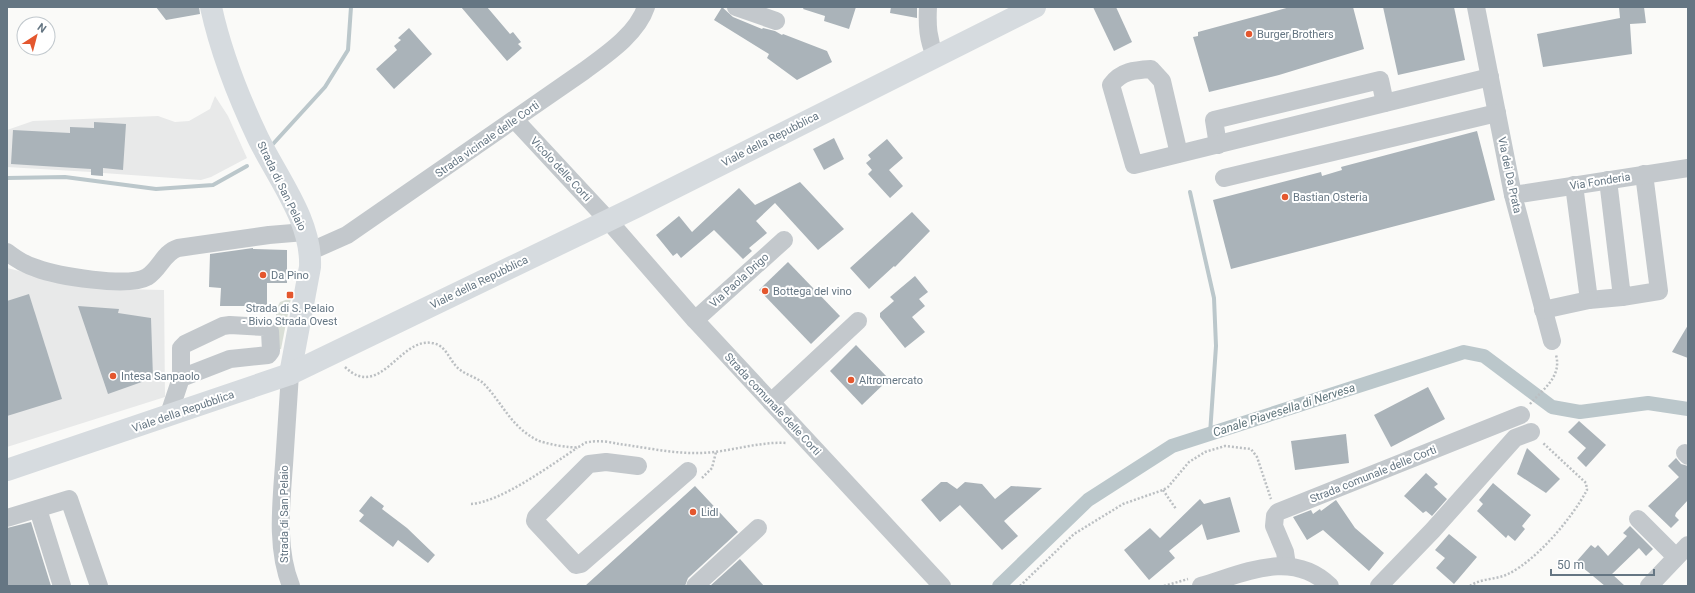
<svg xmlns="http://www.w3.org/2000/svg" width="1695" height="593" viewBox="0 0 1695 593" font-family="Roboto,sans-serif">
  <rect width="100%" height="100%" fill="#fafaf8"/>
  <g fill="#e8e9e9">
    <path d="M215,96L228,116L247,158L211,177L201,180L103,173V176L91,175V172L7,167V130L33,121L158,116L175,122L189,121L210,109Z"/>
    <path d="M7,268L44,277L121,289L164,290L165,397L7,447Z"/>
  </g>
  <path fill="#dadfd7" d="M291,298L281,349L276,350V310L280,302Z"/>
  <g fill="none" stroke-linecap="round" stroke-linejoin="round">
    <g stroke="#bbc7cb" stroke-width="4">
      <path d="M273,144L325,87L348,50L351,7"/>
      <path d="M7,178L65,177L156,189L213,185L247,166"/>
      <path d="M1190,192L1214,298L1216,346L1210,434"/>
    </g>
    <path stroke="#bbc7cb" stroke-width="14" d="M999,586L1088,500L1172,446L1464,352L1484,356L1552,407L1580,412L1648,403L1688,409"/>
  </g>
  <g fill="#aab3b9">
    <path d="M156,7H199L200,14L166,20Z"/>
    <path d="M461,7H487L510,34L513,32L521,42L518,44L522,48L507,61Z"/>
    <path d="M722,7L733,17L762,29L763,28L775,31L782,35L783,34L827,51L832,62L797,80L767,58L769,54L714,20Z"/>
    <path d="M804,7H856L849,29L824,21L825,16L803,9Z"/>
    <path d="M891,7H917V18L890,13Z"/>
    <path d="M1093,7H1116L1132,42L1114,51Z"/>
    <path d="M1290,7H1353L1364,49L1279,75L1209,92L1193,37L1198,36V32Z"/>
    <path d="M1383,7H1454L1465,60L1398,75Z"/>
    <path d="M1619,7H1644L1646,23L1630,24L1632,54L1543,67L1537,34L1620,18Z"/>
    <path d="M409,28L432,54L394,89L376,69L397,50L394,46L401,40L398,38Z"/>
    <path d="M94,122L126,124L123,170L103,168V176L91,175V169L11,164L13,130L70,133V127L94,128Z"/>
    <path d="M1477,131L1495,200L1231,269L1213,200L1321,172L1322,176L1342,170L1341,167Z"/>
    <path d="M834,138L844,159L824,170L813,149Z"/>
    <path d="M887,139L903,158L889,170L903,186L890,198L868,174L872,170L866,163L871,159L868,155Z"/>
    <path d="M800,182L844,229L818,250L775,203L756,221L767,233L749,248L752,251L743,259L714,230L681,258L677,253L673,256L656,235L679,216L692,232L739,188L755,205Z"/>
    <path d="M912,212L930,231L895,267L894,266L869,289L850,268Z"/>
    <path d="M253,248V249L287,250V283H267V306H220L221,288L209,287L210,254Z"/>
    <path d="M788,262L840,316L811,344L759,290Z"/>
    <path d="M915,276L928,292L919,299L925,306L912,317L925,332L905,348L880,317V313L894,301L890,297Z"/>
    <path d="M29,294L62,399L7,416V301Z"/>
    <path d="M78,306L119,309L118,313L151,318L153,378L108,394Z"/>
    <path d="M1688,325V358L1672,352Z"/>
    <path d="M856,345L889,379L862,405L830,371Z"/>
    <path d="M1428,387L1445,419L1391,447L1374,415Z"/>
    <path d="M1579,421L1606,445L1586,467L1577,458L1586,448L1568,432Z"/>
    <path d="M1346,434L1349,463L1295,470L1291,441Z"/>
    <path d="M1527,448L1560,479L1546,493L1517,474Z"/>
    <path d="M1676,458L1681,464L1688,466V500L1676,513L1675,516L1679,520L1671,528L1648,506L1679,477L1668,466Z"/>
    <path d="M1426,473L1438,484L1434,487L1447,499L1432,516L1426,511L1423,513L1404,496Z"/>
    <path d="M941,482H947L957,489L965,482L982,484L995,499L1011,486L1042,488L1004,521L1018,536L1002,550L960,505L940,522L921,500Z"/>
    <path d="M1493,483L1531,515L1522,526L1525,529L1515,541L1508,535L1506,538L1477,511L1483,504L1479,500Z"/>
    <path d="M695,486L738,532L688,578L685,586H585Z"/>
    <path d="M371,496L384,506L382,509L407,528L435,555L428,563L398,540L393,547L359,521L364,515L359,511Z"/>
    <path d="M1230,497L1240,532L1207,540L1202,524L1169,551L1175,558L1149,580L1124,550L1150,528L1160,538L1200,499L1204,504Z"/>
    <path d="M1336,500L1355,528L1384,553L1369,571L1323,530L1307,540L1293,517L1311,510L1313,514L1320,509L1321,511Z"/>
    <path d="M31,522L51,586H7V528Z"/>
    <path d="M1630,526L1653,549L1646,556L1639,548L1612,574L1625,586H1605L1576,562L1591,545L1595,548L1598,545L1608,556L1627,536L1623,533Z"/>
    <path d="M1449,534L1477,557L1454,584L1436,568L1445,558L1435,550Z"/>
    <path d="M740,559L764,586H710Z"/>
  </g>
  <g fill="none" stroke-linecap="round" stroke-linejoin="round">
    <g stroke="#bbbfc2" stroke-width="2.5" stroke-dasharray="2 2" stroke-linecap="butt">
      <path d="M345,367C380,401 400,337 432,343C447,345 449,361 459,369C466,375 476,377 483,383C502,402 510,426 537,440C542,443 572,449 578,447C582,446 584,442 589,442C598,440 610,442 619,444C643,447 669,453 694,453C725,454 756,441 787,443"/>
      <path d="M1530,404C1543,389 1562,377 1556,355"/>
      <path d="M702,478L712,468L716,452"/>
      <path d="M1163,490L1176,509"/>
      <path d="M471,504C501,502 551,465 577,448"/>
      <path d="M1020,586L1074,534L1123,504L1163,490L1168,487L1189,462L1205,452L1225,446L1251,449L1257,457L1271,499"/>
      <path d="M1164,586L1188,579"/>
      <path d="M1470,586C1481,578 1496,580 1508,574C1537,560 1572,518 1587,490L1586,483L1542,442"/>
    </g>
    <g stroke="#c3c8cc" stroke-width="18">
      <path d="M736,7L776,21"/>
      <path d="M928,7C927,26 928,39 935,56"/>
      <path d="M1476,7L1513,195L1552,341"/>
      <path d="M515,120L607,219L695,320L942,586"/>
      <path d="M1218,145L1214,120L1380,80L1385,103"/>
      <path d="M1179,154L1162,81L1151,69C1135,70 1121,71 1111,85L1134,165L1490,77"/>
      <path d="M1224,178L1497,113"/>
      <path d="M1608,180L1622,297L1659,291L1644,174"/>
      <path d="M1574,185L1589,300L1622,297"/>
      <path d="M1513,195L1688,168"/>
      <path d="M311,251L347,235L584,71C607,54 637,34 646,7"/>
      <path d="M7,252C16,259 25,265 36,268C57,276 128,288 147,277C160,269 163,253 178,248L269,235L305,232"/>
      <path d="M1543,310L1589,300"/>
      <path d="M695,320L784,240"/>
      <path d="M290,374C288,404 286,435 284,465C281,505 276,549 291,586"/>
      <path d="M771,402L858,321"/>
      <path d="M168,417L181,378V348L185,344L223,326L230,325L265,327L270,331L271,351L268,355L230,359L181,378"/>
      <path d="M1685,453L1688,456"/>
      <path d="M638,466L606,462L589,464L536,517L535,521L576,565L581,564L688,471"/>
      <path d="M38,509L62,586"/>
      <path d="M7,518L69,499L99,586"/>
      <path d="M1638,519L1676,557"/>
      <path d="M1287,565L1285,552L1274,526L1275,516L1278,512L1521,415"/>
      <path d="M695,586L758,528"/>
      <path d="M1201,586C1245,573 1292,549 1330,586"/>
      <path d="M1379,586L1433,530L1515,438L1531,432"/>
      <path d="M1649,586L1688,545"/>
    </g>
    <g stroke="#d6dbdf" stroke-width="22">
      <path d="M211,7C221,53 238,96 258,138C278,179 312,221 310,267L290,374"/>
      <path d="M7,470L290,374L636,207L1035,7"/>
    </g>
  </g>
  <g fill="#e4572e" stroke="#fff" stroke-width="1.5">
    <circle cx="1249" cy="34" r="4"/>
    <circle cx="1285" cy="197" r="4"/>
    <circle cx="263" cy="275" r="4"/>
    <circle cx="765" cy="291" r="4"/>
    <rect x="286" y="291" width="8" height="8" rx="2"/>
    <circle cx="113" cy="376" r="4"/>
    <circle cx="851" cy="380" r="4"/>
    <circle cx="693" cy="512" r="4"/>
  </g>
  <g text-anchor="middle" stroke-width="4" stroke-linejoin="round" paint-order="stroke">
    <g font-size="11" fill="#657683" stroke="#fff" text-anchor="start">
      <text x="1257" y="38">Burger Brothers</text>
      <text x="1293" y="201">Bastian Osteria</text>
      <text x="271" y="279">Da Pino</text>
      <text x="773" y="295">Bottega del vino</text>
      <text x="290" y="312" text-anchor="middle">Strada di S. Pelaio<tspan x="290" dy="13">- Bivio Strada Ovest</tspan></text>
      <text x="121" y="380">Intesa Sanpaolo</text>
      <text x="859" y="384">Altromercato</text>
      <text x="701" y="516">Lidl</text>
    </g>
    <g font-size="11" fill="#657683" stroke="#fff">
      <text transform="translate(487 139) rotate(-35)" y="4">Strada vicinale delle Corti</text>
      <text transform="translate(770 139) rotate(-27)" y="4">Viale della Repubblica</text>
      <text transform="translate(561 169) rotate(47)" y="4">Vicolo delle Corti</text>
      <text transform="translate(1510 175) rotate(78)" y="4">Via dei Da Prata</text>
      <text transform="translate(1600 181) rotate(-9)" y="4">Via Fonderia</text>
      <text transform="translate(282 186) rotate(64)" y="4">Strada di San Pelaio</text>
      <text transform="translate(739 280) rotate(-42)" y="4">Via Paola Drigo</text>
      <text transform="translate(479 282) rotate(-26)" y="4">Viale della Repubblica</text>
      <text transform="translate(773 404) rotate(47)" y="4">Strada comunale delle Corti</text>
      <text transform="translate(183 411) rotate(-19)" y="4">Viale della Repubblica</text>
      <text transform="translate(1373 474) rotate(-22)" y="4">Strada comunale delle Corti</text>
      <text transform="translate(284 514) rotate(-90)" y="4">Strada di San Pelaio</text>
    </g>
    <g font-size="12" font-style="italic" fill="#60757c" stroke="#fff">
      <text transform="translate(1284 410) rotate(-18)" y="4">Canale Piavesella di Nervesa</text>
    </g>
  </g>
  <rect width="1695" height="593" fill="none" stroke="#657683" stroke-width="16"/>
  <g transform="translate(36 36) rotate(36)"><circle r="19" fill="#ffffff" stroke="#c1c8cd"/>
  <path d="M0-3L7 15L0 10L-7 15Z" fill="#e4572e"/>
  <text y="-6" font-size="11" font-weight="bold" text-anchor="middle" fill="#657683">N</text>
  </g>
  <path d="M1551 569v6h103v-6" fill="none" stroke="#657683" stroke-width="2"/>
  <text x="1557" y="569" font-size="12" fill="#657683" stroke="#ffffff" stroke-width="3" paint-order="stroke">50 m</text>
</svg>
